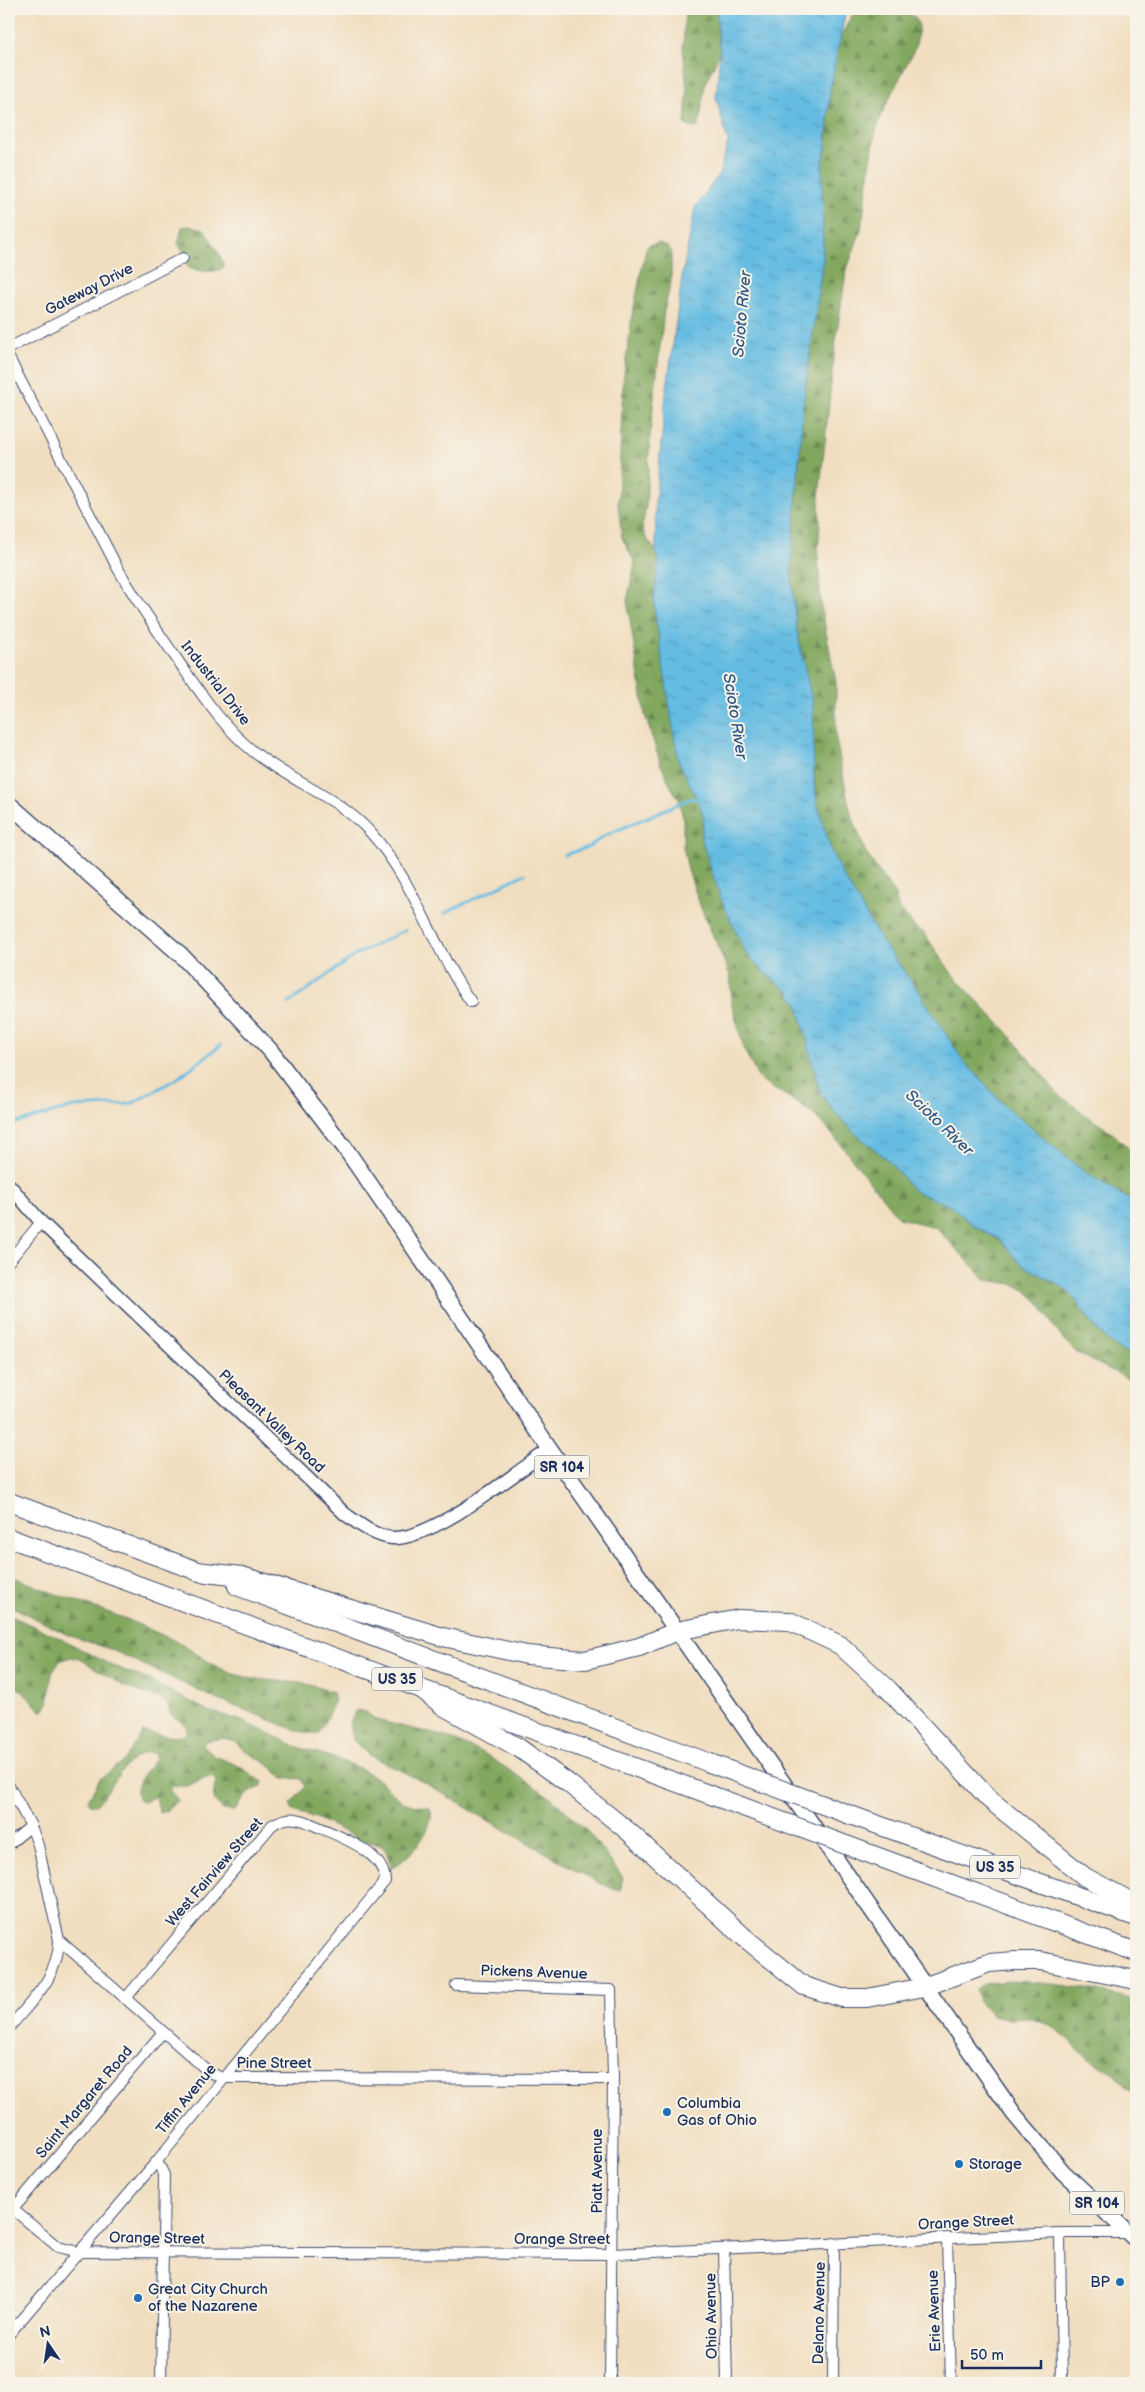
<svg xmlns="http://www.w3.org/2000/svg" width="1145" height="2392" viewBox="0 0 1145 2392" font-family="'Balsamiq Sans',sans-serif">
  <defs>
    <pattern id="forest-firs" width="22" height="20" patternUnits="userSpaceOnUse" patternTransform="scale(1.25)"><rect width="22" height="20" fill="#82a85e"/><path d="M5 1l3.5 6h-7zM16 11l3.5 6h-7z" fill="#6a8951"/></pattern>
    <pattern id="water-ripples" width="26" height="14" patternUnits="userSpaceOnUse" patternTransform="scale(1.25)"><rect width="26" height="14" fill="#65bce2"/><path d="M2 4q2-2 4 0t4 0M15 11q2-2 4 0t4 0" fill="none" stroke="#5299ba"/></pattern>
  </defs>
  <rect width="100%" height="100%" fill="#f7f3e8"/>
  <filter id="ink" filterUnits="userSpaceOnUse"><feTurbulence type="fractalNoise" baseFrequency=".02" numOctaves="2"/><feDisplacementMap in="SourceGraphic" scale="10" xChannelSelector="R" yChannelSelector="G"/><feConvolveMatrix kernelMatrix="1 2 1 2 8 2 1 2 1" color-interpolation-filters="sRGB"/></filter>
  <filter id="wash" filterUnits="userSpaceOnUse"><feTurbulence type="fractalNoise" baseFrequency=".0096" numOctaves="4" result="noise"/><feDisplacementMap in="SourceGraphic" scale="20" xChannelSelector="R" yChannelSelector="G"/><feGaussianBlur stdDeviation="1.12" result="paint"/><feColorMatrix in="noise" values="0 0 0 0 0 0 0 0 0 0 0 0 0 0 0 0 0 1.4 0 .05"/><feComposite in="paint" operator="in"/></filter>
  <g filter="url(#wash)">
    <rect width="100%" height="100%" fill="#f1dec0"/>
    <g fill="url(#forest-firs)" stroke="#4e6c5e">
      <path d="M685,9H716L720,52L705,85L700,121L698,127L694,128L685,125L687,91L683,48Z"/>
      <path d="M866,11L911,15L915,17L919,26L916,46L881,115L875,134L861,230L846,272L835,347L819,498L820,523L818,554L821,607L836,682V739L850,810L866,853L895,895L899,909L915,927L924,933L953,975L1009,1034L1058,1094L1094,1121L1110,1131L1136,1155V1204L1083,1171L1004,1105L961,1058L920,993L881,940L841,872L831,851L817,803L791,572L803,405L823,258L822,166L826,147L830,89L838,42L852,15Z"/>
      <path d="M190,226L204,229L220,255L224,267C216,274 197,271 188,268L186,255L178,244L182,227Z"/>
      <path d="M659,243L668,247L671,251V282L664,311L650,434L646,507L642,527L645,536L656,551L659,560L654,598L678,760L700,805L704,819L701,838L765,973L789,992L798,1004L820,1092L832,1109L856,1134L888,1160L914,1191L951,1206L974,1226L1000,1240L1021,1264L1062,1286L1073,1297L1097,1330L1116,1347L1136,1357V1383L1077,1353L1061,1337L1038,1302L1025,1290L1013,1284L986,1280L935,1227L899,1218L828,1129L815,1116L785,1095L765,1084L758,1077L745,1052L732,1005L730,975L701,908L688,870L683,847V818L679,799L671,787L661,765L645,715L627,601L635,563L622,538L618,505L623,382L632,316L646,249L649,245Z"/>
      <path d="M9,1575L53,1593L124,1618L178,1642L214,1665L233,1674L254,1679L303,1683L333,1692L335,1701L319,1733H306L293,1729L216,1699L112,1650L68,1635L9,1605Z"/>
      <path d="M9,1615L60,1638L113,1666L149,1680L208,1711L240,1720L298,1747L334,1758L359,1768L375,1777L403,1802L413,1805L429,1807C440,1823 408,1862 392,1867L385,1849L380,1845L357,1838L316,1818L293,1811L290,1805L305,1787L302,1779L283,1778L266,1763L242,1749L234,1741L223,1738L205,1741L203,1745L215,1756L237,1765L263,1782L261,1787L247,1794L234,1811L223,1810C212,1801 212,1795 216,1782L213,1776L206,1777L188,1786H170V1791L178,1800L166,1811L159,1813L156,1796L143,1802L139,1801C131,1785 147,1771 155,1759V1755L150,1752C124,1756 113,1788 96,1805L90,1804L88,1800L99,1780L125,1760L143,1732C155,1733 178,1741 187,1733V1726L170,1714L168,1705L163,1700L124,1686L80,1659L71,1657L60,1661L52,1673L48,1705L42,1712L21,1690L9,1683Z"/>
      <path d="M357,1710L366,1712L376,1720L447,1737L485,1754L552,1798L589,1833L622,1876L621,1890H616L599,1883L477,1814L425,1783L367,1754L353,1740L350,1722Z"/>
      <path d="M1010,1981C1053,1983 1095,1988 1136,2001V2097L1116,2075L1089,2059L1058,2030L1046,2024L1028,2018L1009,2019L992,2015L979,2002L976,1989L984,1984Z"/>
    </g>
    <path fill="url(#water-ripples)" stroke="#4076a0" d="M716,9H846L830,89L826,147L822,166L823,258L803,405L791,572L796,627L813,705L814,782L817,803L831,851L841,872L881,940L920,993L961,1058L1004,1105L1083,1171L1136,1204V1357L1116,1347L1097,1330L1073,1297L1062,1286L1021,1264L1000,1240L974,1226L951,1206L914,1191L888,1160L856,1134L832,1109L820,1092L798,1004L789,992L765,973L746,953L721,899L701,838L704,819L700,805L678,760L655,613L654,598L659,560L656,551L655,504L666,395L683,271L695,208L719,174L728,142L716,97L720,52Z"/>
    <g fill="none" stroke-linecap="round" stroke-linejoin="round">
      <g stroke="#65bce2" stroke-width="3">
        <path d="M564,855L589,847L604,836L689,799L701,798"/>
        <path d="M445,913L525,874"/>
        <path d="M289,1003L354,956L405,930"/>
        <path d="M9,1125L74,1107L131,1104L178,1078L221,1045"/>
      </g>
    </g>
  </g>
  <g filter="url(#ink)">
    <g fill="none" stroke-linecap="round" stroke-linejoin="round">
      <g stroke="#3b496d" stroke-width="12">
        <g id="minor">
          <path d="M9,348L183,258"/>
          <path d="M9,358L117,567C137,602 160,635 183,668C204,698 225,729 254,752C291,782 339,797 371,833C415,882 433,949 471,1002"/>
          <path d="M9,1261L41,1222"/>
          <path d="M9,1786L31,1826L38,1845L59,1940L209,2072L222,2078L613,2079"/>
          <path d="M9,1844L31,1826"/>
          <path d="M456,1985L611,1990L613,2079L610,2383"/>
          <path d="M9,2028C31,2001 59,1977 59,1940"/>
          <path d="M157,2161L164,2175L161,2383"/>
          <path d="M9,2206L58,2247L79,2252L612,2254L1060,2233H1129"/>
          <path d="M9,2214L163,2032"/>
          <path d="M1060,2233L1062,2383"/>
          <path d="M947,2238L951,2383"/>
          <path d="M724,2249L727,2383"/>
          <path d="M9,2334L157,2161L385,1881C384,1849 332,1834 307,1822C293,1817 285,1817 272,1825L125,1999"/>
          <path d="M833,2383L834,2243"/>
        </g>
      </g>
      <g stroke="#3b496d" stroke-width="15">
        <path id="tertiary" d="M9,1185L41,1222L345,1514C359,1524 374,1536 392,1538C433,1540 514,1474 550,1449"/>
      </g>
      <g stroke="#3b496d" stroke-width="18">
        <path id="primary" d="M9,804L181,955L270,1050L345,1148L407,1238L550,1449L1014,2114L1063,2172L1136,2240"/>
      </g>
      <g stroke="#3b496d" stroke-width="20">
        <g id="motorway">
          <path d="M9,1502L206,1574"/>
          <path d="M9,1538L738,1805"/>
          <path d="M196,1571L242,1576L443,1637L527,1655L585,1660L639,1647L677,1631L738,1619L789,1621L840,1645L888,1689L989,1799L1085,1877L1136,1904"/>
          <path d="M237,1586L707,1762"/>
          <path d="M419,1687L443,1706L519,1748L568,1783L628,1831L745,1938L804,1986L842,1998H867L924,1987L989,1963L1015,1961H1040L1136,1980"/>
          <path d="M853,1816L1136,1917"/>
          <path d="M881,1858L1136,1952"/>
        </g>
      </g>
      <use href="#minor" stroke="#fff" stroke-width="10"/>
      <use href="#tertiary" stroke="#fff" stroke-width="12"/>
      <use href="#primary" stroke="#fff" stroke-width="15"/>
      <use href="#motorway" stroke="#fff" stroke-width="18"/>
      <g stroke="#3b496d" stroke-width="20" stroke-linecap="butt">
        <g id="motorway-bridge">
          <path d="M707,1762L853,1816"/>
          <path d="M738,1805L881,1858"/>
        </g>
      </g>
      <use href="#motorway-bridge" stroke="#fff" stroke-width="18"/>
    </g>
  </g>
  <g fill="#1f6fb2" stroke="#f7f3e8" stroke-width="2">
    <circle cx="667" cy="2112" r="5"/>
    <circle cx="959" cy="2164" r="5"/>
    <circle cx="1120" cy="2282" r="5"/>
    <circle cx="138" cy="2298" r="5"/>
  </g>
  <g text-anchor="middle" stroke-width="4" stroke-linejoin="round" paint-order="stroke">
    <g fill="#f7f3e8" stroke="#5d6a87" stroke-width="1">
      <rect x="534.5" y="1455.5" width="55" height="23" rx="4"/>
      <rect x="372" y="1667.5" width="50" height="23" rx="4"/>
      <rect x="970" y="1855.5" width="50" height="23" rx="4"/>
      <rect x="1069.5" y="2191.5" width="55" height="23" rx="4"/>
    </g>
    <g font-size="14" font-weight="bold" fill="#1b2f5e">
      <text x="562" y="1472">SR 104</text>
      <text x="397" y="1684">US 35</text>
      <text x="995" y="1872">US 35</text>
      <text x="1097" y="2208">SR 104</text>
    </g>
    <g font-size="15" fill="#1b2f5e" stroke="#f7f3e8">
      <text transform="translate(89 289) rotate(-27)" y="5">Gateway Drive</text>
      <text transform="translate(216 683) rotate(52)" y="5">Industrial Drive</text>
      <text transform="translate(272 1421) rotate(44)" y="5">Pleasant Valley Road</text>
      <text transform="translate(214 1872) rotate(-49)" y="5">West Fairview Street</text>
      <text transform="translate(534 1972) rotate(2)" y="5">Pickens Avenue</text>
      <text x="274" y="2068">Pine Street</text>
      <text transform="translate(186 2099) rotate(-51)" y="5">Tiffin Avenue</text>
      <text transform="translate(84 2102) rotate(-50)" y="5">Saint Margaret Road</text>
      <text transform="translate(597 2171) rotate(-90)" y="5">Piatt Avenue</text>
      <text transform="translate(966 2222) rotate(-3)" y="5">Orange Street</text>
      <text transform="translate(157 2238) rotate(1)" y="5">Orange Street</text>
      <text x="562" y="2244">Orange Street</text>
      <text transform="translate(934 2311) rotate(-92)" y="5">Erie Avenue</text>
      <text transform="translate(819 2313) rotate(-89)" y="5">Delano Avenue</text>
      <text transform="translate(711 2316) rotate(-91)" y="5">Ohio Avenue</text>
    </g>
    <g font-size="15" fill="#1b2f5e" stroke="#f7f3e8" text-anchor="start">
      <text x="677" y="2108">Columbia<tspan x="677" dy="17">Gas of Ohio</tspan></text>
      <text x="969" y="2169">Storage</text>
      <text x="1110" y="2287" text-anchor="end">BP</text>
      <text x="148" y="2294">Great City Church<tspan x="148" dy="17">of the Nazarene</tspan></text>
    </g>
    <g font-size="16" font-style="italic" fill="#315986" stroke="#f7f3e8">
      <text transform="translate(741 314) rotate(-85)" y="6">Scioto River</text>
      <text transform="translate(736 716) rotate(81)" y="6">Scioto River</text>
      <text transform="translate(940 1122) rotate(44)" y="6">Scioto River</text>
    </g>
  </g>
  <rect width="1145" height="2392" fill="none" stroke="#f7f3e8" stroke-width="30"/>
  <g transform="translate(48 2344) rotate(347)" stroke="#f7f3e8" stroke-width="4" paint-order="stroke">
  <path d="M0-4L9 19L0 12L-9 19Z" fill="#1b2f5e"/>
  <text y="-8" font-size="14" font-weight="bold" text-anchor="middle" fill="#1b2f5e">N</text>
  </g>
  <path d="M962 2360v8h79v-8" fill="none" stroke="#1b2f5e" stroke-width="2.5"/>
  <text x="970" y="2360" font-size="15" fill="#1b2f5e" stroke="#f7f3e8" stroke-width="4" paint-order="stroke">50 m</text>
</svg>
